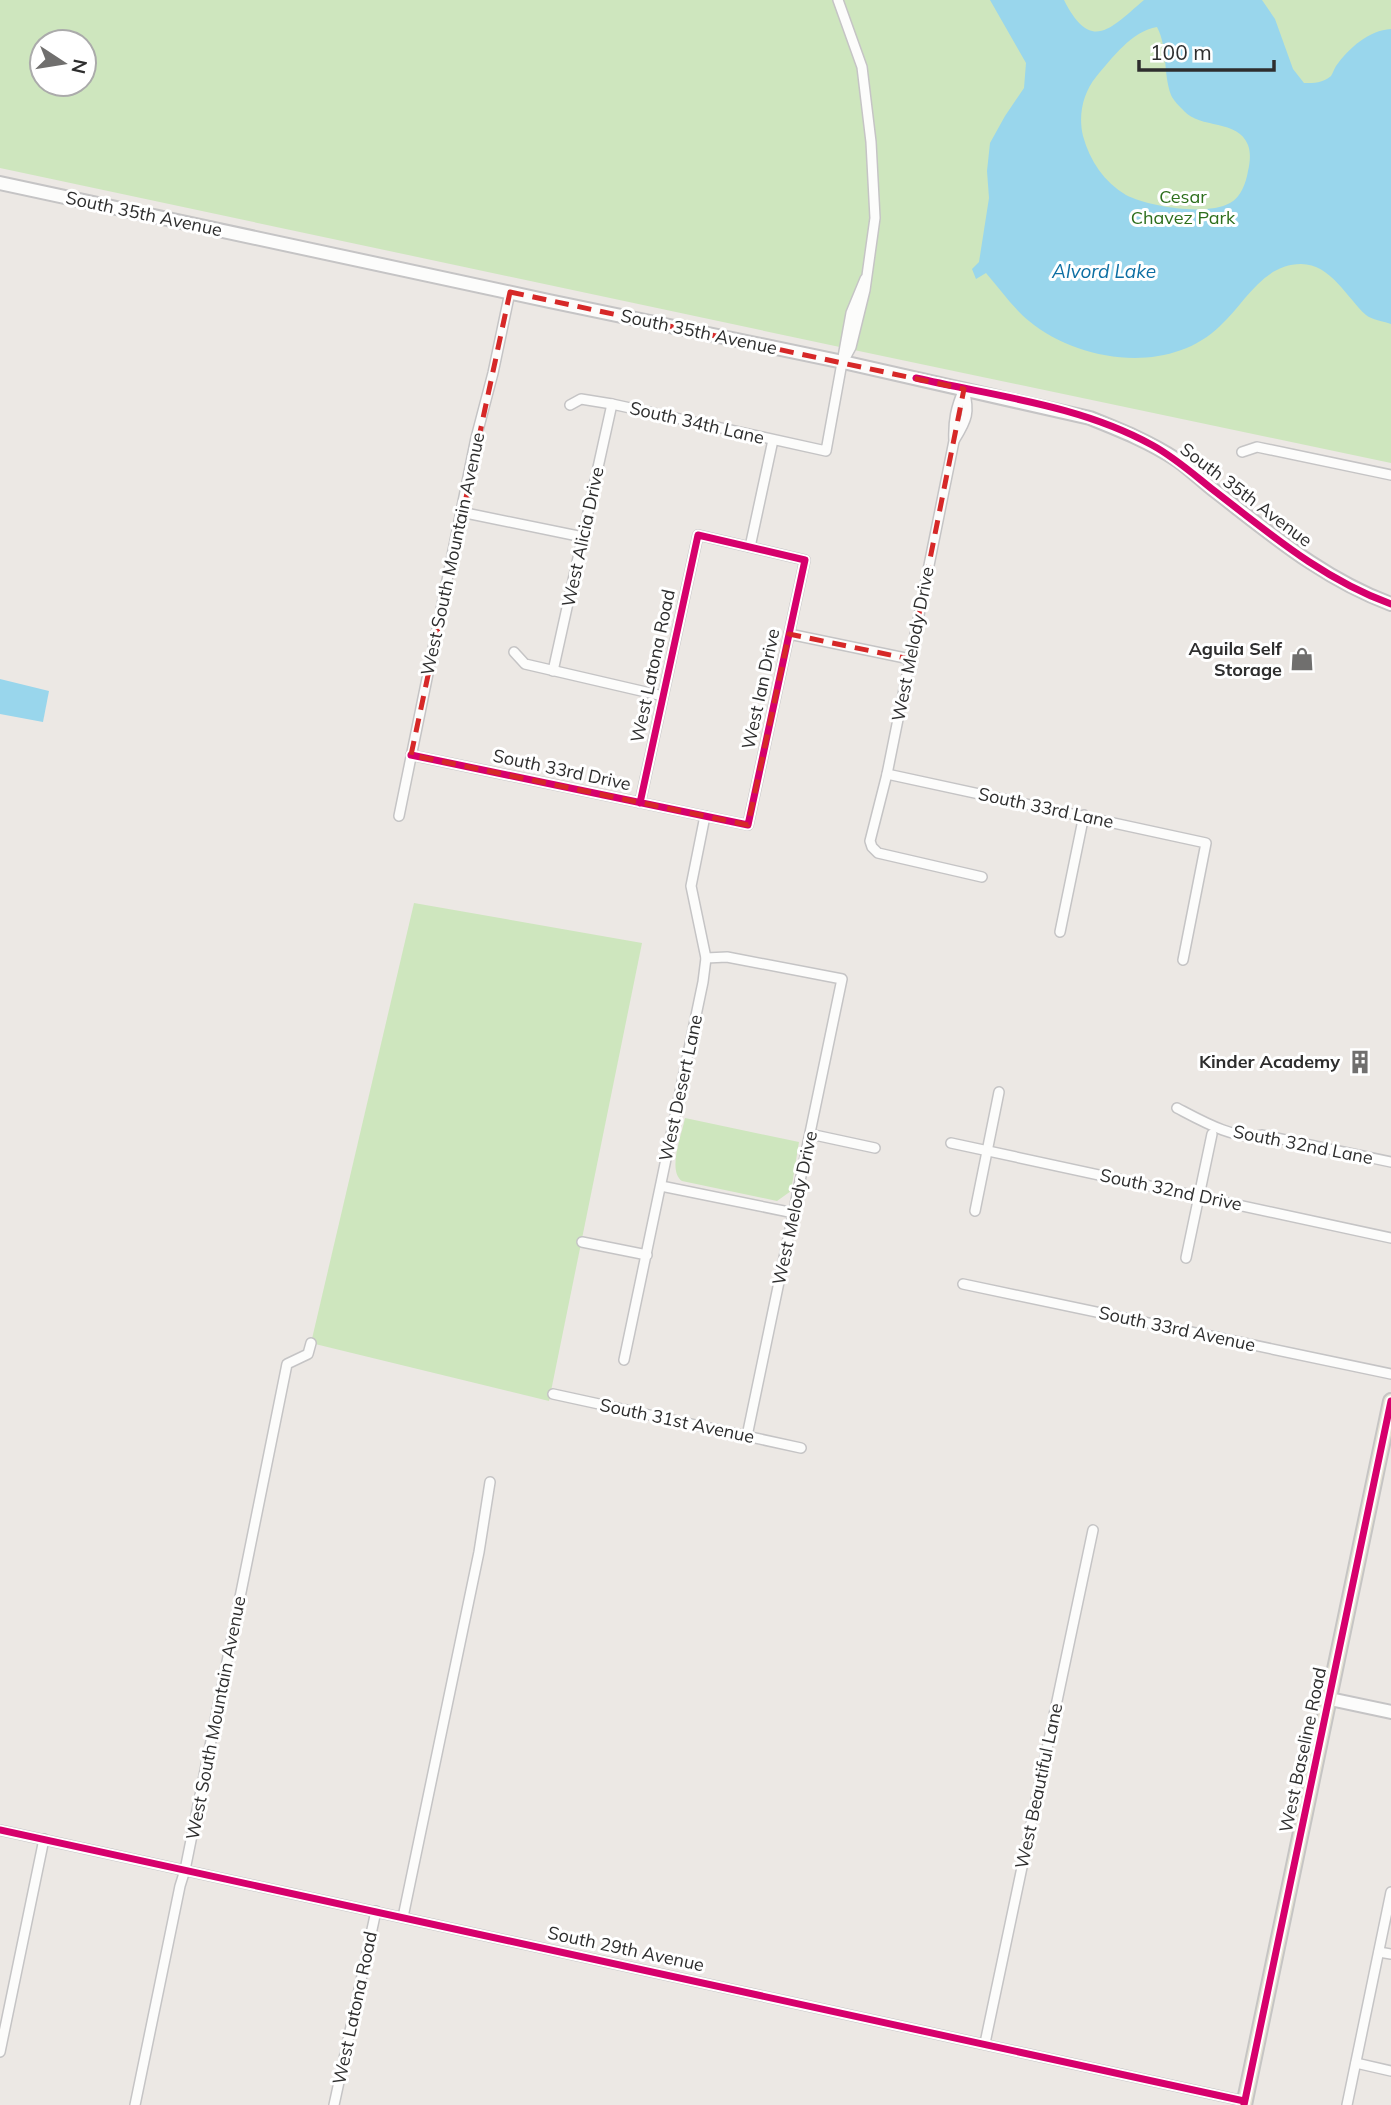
<svg xmlns="http://www.w3.org/2000/svg" width="1391" height="2105" viewBox="0 0 1391 2105" font-family="Mulish,sans-serif">
  <rect width="100%" height="100%" fill="#ece8e4"/>
  <g fill="#cee6be" fill-rule="evenodd">
    <path d="M0,0H1391V463L835,346L0,168ZM42,42H84V84H42Z"/>
    <path d="M414,903L642,943L549,1401L311,1343Z"/>
    <path d="M685,1118L799,1142L791,1191L777,1201L682,1181C667,1171 682,1134 685,1118Z"/>
  </g>
  <g fill="#99d6ec" fill-rule="evenodd">
    <path d="M990,0H1064C1091,54 1111,28 1144,0H1262L1275,19L1293,69L1304,83C1314,83 1323,83 1331,76C1333,73 1334,69 1336,66C1349,48 1369,30 1391,29V324C1383,321 1372,320 1366,315C1347,298 1331,264 1301,264C1263,264 1245,303 1220,326C1170,375 1080,363 1029,321C1013,308 1000,289 986,273L976,279L972,269L979,262L989,198L987,171L990,143L1005,116L1024,88L1026,63ZM1157,27C1168,48 1163,73 1171,95C1173,100 1180,107 1184,111C1200,129 1238,119 1248,145C1251,153 1250,163 1248,171C1246,183 1241,197 1230,203C1207,216 1149,207 1126,195C1104,182 1090,161 1083,136C1078,115 1083,93 1096,77C1112,58 1132,31 1157,27Z"/>
    <path d="M0,679L49,691L43,722L0,714Z"/>
  </g>
  <g fill="none" stroke-linecap="round" stroke-linejoin="round">
    <g stroke="#c5c4c5" stroke-width="12">
      <g id="street">
        <path d="M838,0L862,67L871,142L875,218L865,290L851,347L844,360"/>
        <path d="M964,389C956,407 953,421 954,441L887,774L870,841L872,847L878,853L982,877"/>
        <path d="M570,405L581,399L612,404L826,451L851,313L865,279"/>
        <path d="M955,439C967,420 970,412 964,390"/>
        <path d="M1242,452L1257,447L1391,475"/>
        <path d="M461,512L583,537"/>
        <path d="M750,547L773,440"/>
        <path d="M789,634L910,659"/>
        <path d="M514,652L525,664L663,696"/>
        <path d="M553,671L612,404"/>
        <path d="M411,755L748,825L805,560L698,535L640,803"/>
        <path d="M887,774L1206,843L1183,960"/>
        <path d="M399,816L476,438L493,373L510,292"/>
        <path d="M1060,932L1084,815"/>
        <path d="M706,958L727,957L842,979L747,1436"/>
        <path d="M1177,1108C1200,1120 1236,1141 1262,1135L1391,1162"/>
        <path d="M810,1134L875,1148"/>
        <path d="M951,1143L1391,1238"/>
        <path d="M661,1186L794,1213"/>
        <path d="M975,1211L999,1092"/>
        <path d="M582,1242L647,1255"/>
        <path d="M1186,1258L1212,1134"/>
        <path d="M963,1284L1391,1374"/>
        <path d="M624,1360L703,982L706,958L691,886L705,816"/>
        <path d="M553,1394L801,1448"/>
        <path d="M0,1830L1244,2101"/>
        <path d="M403,1917L479,1552L490,1482"/>
        <path d="M1379,1952L1391,1954"/>
        <path d="M985,2043L1093,1530"/>
        <path d="M0,2052L44,1839"/>
        <path d="M1356,2063L1391,2071"/>
        <path d="M135,2105L180,1886L185,1870L287,1364L308,1354L311,1343"/>
        <path d="M334,2105L376,1911"/>
        <path d="M1347,2105L1391,1892"/>
      </g>
    </g>
    <g stroke="#c5c4c5" stroke-width="16">
      <g id="secondary">
        <path d="M0,183L549,301L843,362L1090,418C1120,430 1150,442 1177,460C1190,469 1202,481 1215,491C1271,534 1323,579 1391,604"/>
        <path d="M1330,1699L1391,1712"/>
      </g>
    </g>
    <g stroke="#c6c5c4" stroke-width="18">
      <path id="primary" d="M1244,2105L1391,1401"/>
    </g>
    <use href="#street" stroke="#fcfcfb" stroke-width="9"/>
    <use href="#secondary" stroke="#fcfcfb" stroke-width="12"/>
    <use href="#primary" stroke="#e8e4d6" stroke-width="14"/>
    <g stroke="#fff" stroke-width="11">
      <g id="cycleway">
        <path d="M916,378C994,396 1080,405 1152,445C1174,457 1192,473 1212,489C1269,533 1322,579 1391,604"/>
        <path d="M411,755L748,825L805,560L698,535L640,803"/>
        <path d="M0,1830L1244,2101"/>
        <path d="M1244,2105L1391,1401"/>
      </g>
    </g>
    <use href="#cycleway" stroke="#d6006c" stroke-width="7"/>
  </g>
  <path fill="none" stroke="#d62828" stroke-width="5" stroke-dasharray="14 9" stroke-linejoin="round" d="M510,292L964,389L910,659L789,634L748,825L411,755Z"/>
  <defs>
    <g id="shop-bare" transform="scale(1.89)"><path d="M-5-2.5h2.3a2.7 3.5 0 0 1 5.4 0H5L5.5 6h-11ZM-1.5-2.5h3a1.5 2.3 0 0 0-3 0Z" fill="#706f6e" stroke="#fff" stroke-width="2.5" paint-order="stroke"/></g>
    <g id="building-bare" transform="scale(1.89)"><path d="M-4-6H4V6H1V3H-1V6H-4ZM-2.5-4.3h1.7v1.8h-1.7ZM.8-4.3h1.7v1.8H.8ZM-2.5-1h1.7V.8h-1.7ZM.8-1h1.7V.8H.8Z" fill="#706f6e" stroke="#fff" stroke-width="2.5" paint-order="stroke"/></g>
  </defs>
  <g fill-rule="evenodd">
    <use href="#shop-bare" x="1302" y="659"/>
    <use href="#building-bare" x="1360" y="1062"/>
  </g>
  <g text-anchor="middle" stroke-width="6" stroke-linejoin="round" paint-order="stroke">
    <g font-size="18" fill="#2c6e1b" stroke="#fff">
      <text x="1183" y="203">Cesar<tspan x="1183" dy="21">Chavez Park</tspan></text>
    </g>
    <g font-size="18" fill="#2e2e2e" stroke="#fff">
      <text transform="translate(144 214) rotate(12)" y="6">South 35th Avenue</text>
      <text transform="translate(699 332) rotate(12)" y="6">South 35th Avenue</text>
      <text transform="translate(697 423) rotate(13)" y="6">South 34th Lane</text>
      <text transform="translate(1246 495) rotate(37)" y="6">South 35th Avenue</text>
      <text transform="translate(583 537) rotate(-78)" y="6">West Alicia Drive</text>
      <text transform="translate(453 554) rotate(-78)" y="6">West South Mountain Avenue</text>
      <text transform="translate(913 644) rotate(-79)" y="6">West Melody Drive</text>
      <text transform="translate(653 666) rotate(-78)" y="6">West Latona Road</text>
      <text transform="translate(761 689) rotate(-78)" y="6">West Ian Drive</text>
      <text transform="translate(562 770) rotate(12)" y="6">South 33rd Drive</text>
      <text transform="translate(1046 808) rotate(12)" y="6">South 33rd Lane</text>
      <text transform="translate(681 1088) rotate(-78)" y="6">West Desert Lane</text>
      <text transform="translate(1303 1145) rotate(11)" y="6">South 32nd Lane</text>
      <text transform="translate(1171 1190) rotate(12)" y="6">South 32nd Drive</text>
      <text transform="translate(795 1208) rotate(-78)" y="6">West Melody Drive</text>
      <text transform="translate(1177 1329) rotate(12)" y="6">South 33rd Avenue</text>
      <text transform="translate(677 1421) rotate(12)" y="6">South 31st Avenue</text>
      <text transform="translate(216 1718) rotate(-79)" y="6">West South Mountain Avenue</text>
      <text transform="translate(1303 1750) rotate(-78)" y="6">West Baseline Road</text>
      <text transform="translate(1039 1786) rotate(-78)" y="6">West Beautiful Lane</text>
      <text transform="translate(626 1949) rotate(12)" y="6">South 29th Avenue</text>
      <text transform="translate(355 2008) rotate(-78)" y="6">West Latona Road</text>
    </g>
    <g font-size="18" font-weight="bold" fill="#2e2e2e" stroke="#fff" text-anchor="end">
      <text x="1282" y="655">Aguila Self<tspan x="1282" dy="21">Storage</tspan></text>
      <text x="1340" y="1068">Kinder Academy</text>
    </g>
    <g font-size="19" font-style="italic" fill="#0d6fa3" stroke="#fff">
      <text x="1104" y="278">Alvord Lake</text>
    </g>
  </g>
  <g transform="translate(63 63) rotate(102)"><circle r="33" fill="#ffffff" stroke="#ababab" stroke-width="2"/>
  <path d="M0-5L12 26L0 18L-12 26Z" fill="#706f6e"/>
  <text y="-10" font-size="19" font-weight="bold" text-anchor="middle" fill="#2e2e2e">N</text>
  </g>
  <path d="M1139 60v10h135v-10" fill="none" stroke="#2e2e2e" stroke-width="3.5"/>
  <text x="1150" y="60" font-size="21" fill="#2e2e2e" stroke="#ffffff" stroke-width="5" paint-order="stroke">100 m</text>
</svg>
